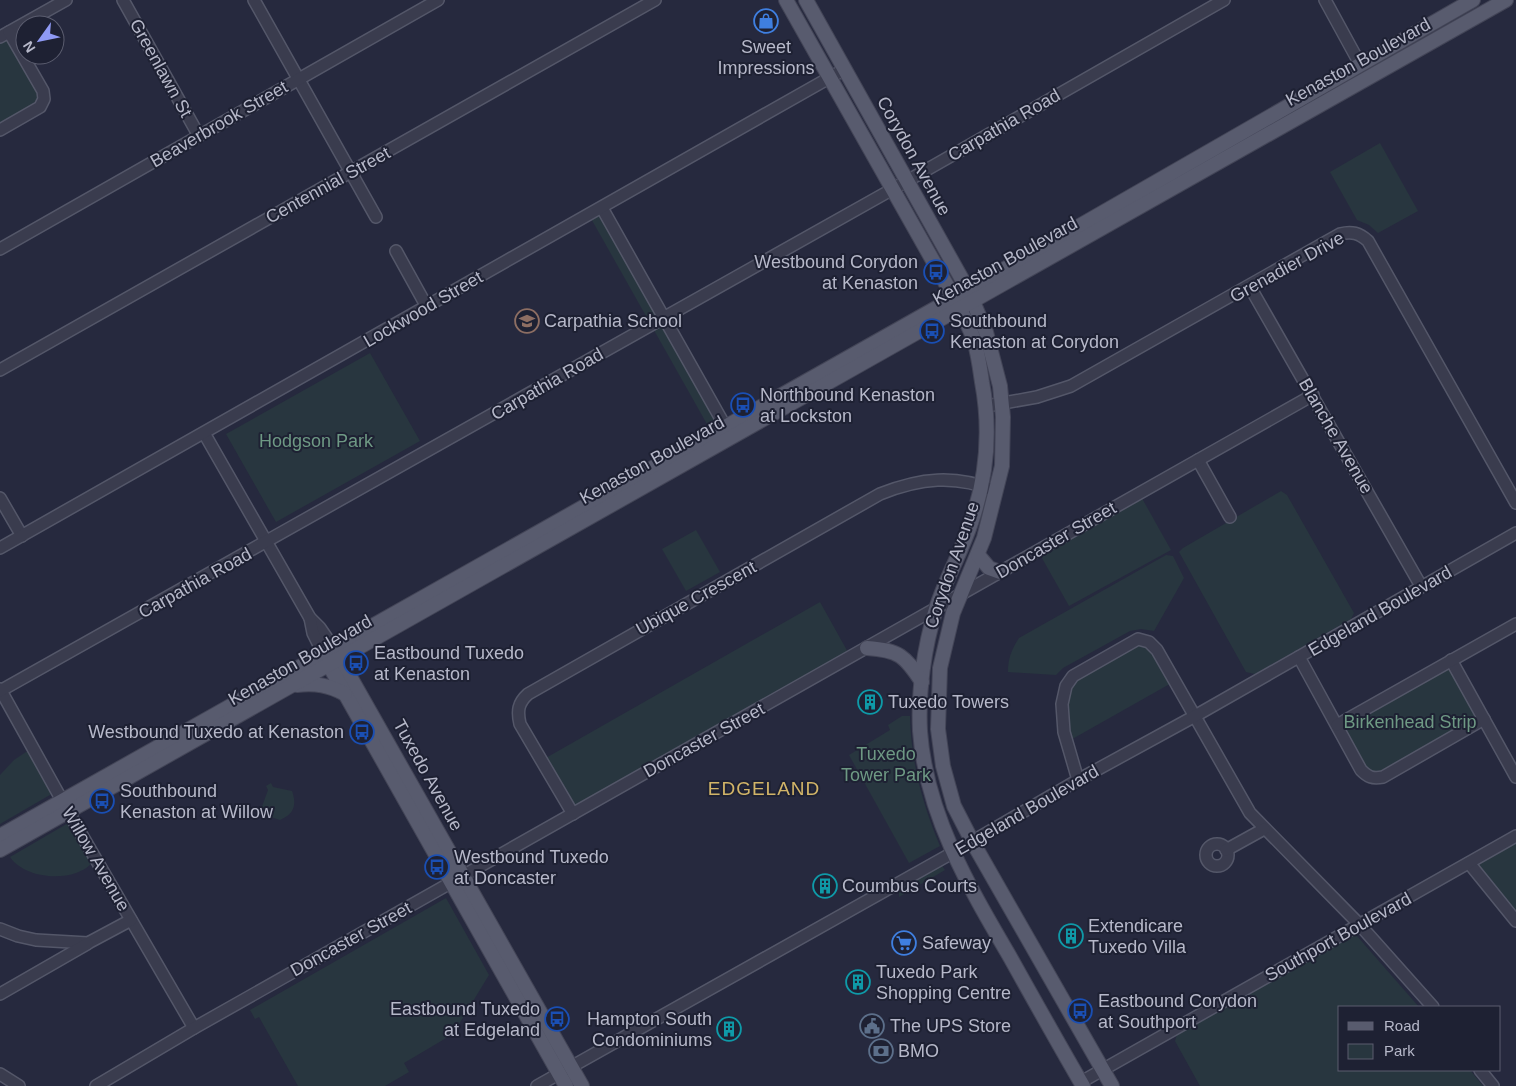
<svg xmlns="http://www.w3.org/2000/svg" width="1516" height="1086" viewBox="0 0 1516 1086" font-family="Helvetica,sans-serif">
  <rect width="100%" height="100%" fill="#26293e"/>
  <g fill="#28363f">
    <path d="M6,38L37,93V99L33,104L0,123V41Z"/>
    <path d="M1380,143L1418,211L1378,233L1369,225L1357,220L1330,172Z"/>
    <path d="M602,208L725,426L712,433L589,215Z"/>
    <path d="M370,353L420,441L276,522L226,434Z"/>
    <path d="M1281,491L1287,495L1354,613L1351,619L1255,674L1246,672L1179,552L1183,548Z"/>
    <path d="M1139,493L1171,550L1069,606L1038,551Z"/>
    <path d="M696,530L720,572L686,591L662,549Z"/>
    <path d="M1166,555L1173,556L1184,578L1154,631L1141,629L1130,631L1063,668L1056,675L1008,672C1008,658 1012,649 1019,638Z"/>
    <path d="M820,602L849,654L573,809L544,759Z"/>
    <path d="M1138,639L1149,642L1175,681L1067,742L1062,704L1073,676Z"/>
    <path d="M1451,660L1484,719L1383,777H1367L1337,725Z"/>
    <path d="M902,716H910C911,762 922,803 940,846L909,863L849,755L890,730L888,725Z"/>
    <path d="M26,752H30L55,792L0,824V775L14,760Z"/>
    <path d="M271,783L273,787L292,791C297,805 294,814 280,820L265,815L260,812L268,790L266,786Z"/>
    <path d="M70,822L92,861C89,868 83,870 76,873C56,880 23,876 10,857Z"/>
    <path d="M1516,836V921L1469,863Z"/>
    <path d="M940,863L945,870L899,897V890L903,886Z"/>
    <path d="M446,898L489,975L453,1034L404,1063L409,1072L385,1086H298L259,1017L255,1019L250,1010Z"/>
    <path d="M1351,936H1357L1419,1007H1340V1070H1470L1483,1086H1200L1175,1041L1177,1034Z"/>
  </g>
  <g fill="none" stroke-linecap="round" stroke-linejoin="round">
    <g stroke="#545769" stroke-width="14">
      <g id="minor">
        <path d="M123,0L199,136"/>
        <path d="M254,0L376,217"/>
        <path d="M1325,0L1360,64"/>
        <path d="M0,37L66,0"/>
        <path d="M0,130L40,107L44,99L43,91L9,32"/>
        <path d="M602,208L725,426"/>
        <path d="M0,249L438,0"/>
        <path d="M396,251L427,307"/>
        <path d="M1250,287L1421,586"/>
        <path d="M0,370L655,0"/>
        <path d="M987,406L1037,397L1071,386L1340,234C1352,231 1359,233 1368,241L1516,503"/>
        <path d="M204,433L310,618L320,628L333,647"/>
        <path d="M1198,460L1230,517"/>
        <path d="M0,498L22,536"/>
        <path d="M0,548L845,69"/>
        <path d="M310,618L313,633L323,653"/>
        <path d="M1299,657L1361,770C1368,777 1372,779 1383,777L1484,719"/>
        <path d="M1451,660L1516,777"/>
        <path d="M0,689L69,813L194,1028"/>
        <path d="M0,691L907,181L1224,0"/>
        <path d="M1337,725L1516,624"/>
        <path d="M1078,780L1064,732L1062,704L1066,686L1073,676L1138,639L1149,642L1157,650L1250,813L1359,924L1433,1007"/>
        <path d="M573,814L520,724C517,711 518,703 528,694L880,494C920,478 955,474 996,491"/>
        <circle cx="1217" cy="855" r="11"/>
        <path d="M1226,850L1264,829"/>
        <path d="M1469,863L1516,921"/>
        <path d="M0,929L18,936L36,940L88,943L131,920"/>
        <path d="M0,994L87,944"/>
        <path d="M1480,1070L1493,1086"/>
        <path d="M0,1074L19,1086"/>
        <path d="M1081,1082L1516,836"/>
        <path d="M96,1086L194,1028L1313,395"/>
        <path d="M537,1086L954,852L1078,780L1195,716L1516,533"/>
      </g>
    </g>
    <g stroke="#434557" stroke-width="16">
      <g id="major">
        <path d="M786,0L954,298C961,311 969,326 974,340C978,353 980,368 982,382C991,430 987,477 971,523C961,553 945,580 936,609C924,647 918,692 920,731C926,814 969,887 1010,957C1034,1000 1058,1043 1083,1086"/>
        <path d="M806,0L968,290L986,332L1000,386L1003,417L1002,466L984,538L953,613L940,668L938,729L943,766L954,806L972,841L1112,1086"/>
        <path d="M978,555L989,568L1000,572"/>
        <path d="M867,648C899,650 905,656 922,682"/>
        <path d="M336,652L582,1086"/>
        <path d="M325,658L566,1086"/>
        <path d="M297,685C315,683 329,685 345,694"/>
        <path d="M0,836L968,290L1473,0"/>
        <path d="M0,850L1506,0"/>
      </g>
    </g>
    <use href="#minor" stroke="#3a3c4e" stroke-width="11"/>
    <use href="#major" stroke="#585b6e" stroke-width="14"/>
  </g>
  <defs>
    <g id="shop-ring" transform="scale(1.25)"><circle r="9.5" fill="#1e2133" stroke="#3f7fe0" stroke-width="1.5"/><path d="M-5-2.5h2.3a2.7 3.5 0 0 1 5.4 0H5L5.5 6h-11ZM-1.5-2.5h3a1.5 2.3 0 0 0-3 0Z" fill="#3f7fe0"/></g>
    <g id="bus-ring" transform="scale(1.25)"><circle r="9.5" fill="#1e2133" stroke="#1a4fb4" stroke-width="1.5"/><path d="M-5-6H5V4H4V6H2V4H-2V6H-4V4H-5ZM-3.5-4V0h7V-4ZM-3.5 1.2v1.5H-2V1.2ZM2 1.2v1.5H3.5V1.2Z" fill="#1a4fb4"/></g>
    <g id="school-ring" transform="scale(1.25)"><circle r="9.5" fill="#1e2133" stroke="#8d6e63" stroke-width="1.5"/><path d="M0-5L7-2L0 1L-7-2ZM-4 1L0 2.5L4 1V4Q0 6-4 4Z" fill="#8d6e63"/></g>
    <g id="building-ring" transform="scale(1.25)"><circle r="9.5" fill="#1e2133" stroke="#0f9aa8" stroke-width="1.5"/><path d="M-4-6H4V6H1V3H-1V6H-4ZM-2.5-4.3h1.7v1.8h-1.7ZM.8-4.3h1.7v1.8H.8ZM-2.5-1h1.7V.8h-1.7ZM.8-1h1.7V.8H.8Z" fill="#0f9aa8"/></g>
    <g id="supermarket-ring" transform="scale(1.25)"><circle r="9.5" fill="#1e2133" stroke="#3f7fe0" stroke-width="1.5"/><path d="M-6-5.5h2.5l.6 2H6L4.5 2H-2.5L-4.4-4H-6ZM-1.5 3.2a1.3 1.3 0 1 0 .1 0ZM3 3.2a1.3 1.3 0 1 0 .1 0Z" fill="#3f7fe0"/></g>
    <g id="civic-ring" transform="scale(1.25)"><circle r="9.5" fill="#1e2133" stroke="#5c6f8a" stroke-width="1.5"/><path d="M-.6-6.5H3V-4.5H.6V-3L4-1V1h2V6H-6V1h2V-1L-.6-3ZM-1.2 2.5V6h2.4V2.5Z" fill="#5c6f8a"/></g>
    <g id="bank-ring" transform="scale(1.25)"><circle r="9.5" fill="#1e2133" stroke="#5c6f8a" stroke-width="1.5"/><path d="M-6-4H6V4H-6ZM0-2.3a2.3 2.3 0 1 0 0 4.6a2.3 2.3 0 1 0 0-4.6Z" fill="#5c6f8a"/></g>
  </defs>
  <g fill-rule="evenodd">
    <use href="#shop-ring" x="766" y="21"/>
    <use href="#bus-ring" x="936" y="272"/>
    <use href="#school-ring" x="527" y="321"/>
    <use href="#bus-ring" x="932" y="331"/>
    <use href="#bus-ring" x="743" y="405"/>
    <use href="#bus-ring" x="356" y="663"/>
    <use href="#building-ring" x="870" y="702"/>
    <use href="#bus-ring" x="362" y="732"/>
    <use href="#bus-ring" x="102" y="801"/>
    <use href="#bus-ring" x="437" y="867"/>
    <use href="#building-ring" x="825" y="886"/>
    <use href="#building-ring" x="1071" y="936"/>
    <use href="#supermarket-ring" x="904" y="943"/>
    <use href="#building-ring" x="858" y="982"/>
    <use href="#bus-ring" x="1080" y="1011"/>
    <use href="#bus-ring" x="557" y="1019"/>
    <use href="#civic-ring" x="872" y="1026"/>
    <use href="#building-ring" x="729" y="1029"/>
    <use href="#bank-ring" x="881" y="1051"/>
  </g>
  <g text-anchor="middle" stroke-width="4" stroke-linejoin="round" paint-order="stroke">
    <g font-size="18" fill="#b6b8c9" stroke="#1e2133" text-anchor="start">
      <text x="766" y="53" text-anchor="middle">Sweet<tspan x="766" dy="21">Impressions</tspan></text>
      <text x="918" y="268" text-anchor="end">Westbound Corydon<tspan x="918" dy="21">at Kenaston</tspan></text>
      <text x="544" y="327">Carpathia School</text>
      <text x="950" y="327">Southbound<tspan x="950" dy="21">Kenaston at Corydon</tspan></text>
      <text x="760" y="401">Northbound Kenaston<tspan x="760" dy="21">at Lockston</tspan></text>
      <text x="374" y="659">Eastbound Tuxedo<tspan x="374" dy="21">at Kenaston</tspan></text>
      <text x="888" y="708">Tuxedo Towers</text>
      <text x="344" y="738" text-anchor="end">Westbound Tuxedo at Kenaston</text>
      <text x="120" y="797">Southbound<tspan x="120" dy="21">Kenaston at Willow</tspan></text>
      <text x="454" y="863">Westbound Tuxedo<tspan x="454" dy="21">at Doncaster</tspan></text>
      <text x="842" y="892">Coumbus Courts</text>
      <text x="1088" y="932">Extendicare<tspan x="1088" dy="21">Tuxedo Villa</tspan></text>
      <text x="922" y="949">Safeway</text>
      <text x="876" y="978">Tuxedo Park<tspan x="876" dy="21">Shopping Centre</tspan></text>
      <text x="1098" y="1007">Eastbound Corydon<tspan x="1098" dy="21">at Southport</tspan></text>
      <text x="540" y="1015" text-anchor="end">Eastbound Tuxedo<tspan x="540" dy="21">at Edgeland</tspan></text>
      <text x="712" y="1025" text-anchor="end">Hampton South<tspan x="712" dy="21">Condominiums</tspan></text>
      <text x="890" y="1032">The UPS Store</text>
      <text x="898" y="1057">BMO</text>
    </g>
    <g font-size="18" fill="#b6b8c9" stroke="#1e2133">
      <text transform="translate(1358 62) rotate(-29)" y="6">Kenaston Boulevard</text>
      <text transform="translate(161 68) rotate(61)" y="6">Greenlawn St</text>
      <text transform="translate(219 124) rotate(-30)" y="6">Beaverbrook Street</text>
      <text transform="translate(1004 125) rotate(-30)" y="6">Carpathia Road</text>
      <text transform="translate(914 156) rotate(61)" y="6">Corydon Avenue</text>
      <text transform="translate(328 185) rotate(-29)" y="6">Centennial Street</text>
      <text transform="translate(1005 261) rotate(-29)" y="6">Kenaston Boulevard</text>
      <text transform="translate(1287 267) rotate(-29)" y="6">Grenadier Drive</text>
      <text transform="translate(423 309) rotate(-30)" y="6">Lockwood Street</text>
      <text transform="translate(547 384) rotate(-30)" y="6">Carpathia Road</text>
      <text transform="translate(1336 436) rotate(60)" y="6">Blanche Avenue</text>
      <text transform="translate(652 460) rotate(-29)" y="6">Kenaston Boulevard</text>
      <text transform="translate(1056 540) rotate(-30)" y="6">Doncaster Street</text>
      <text transform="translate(952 565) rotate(-71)" y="6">Corydon Avenue</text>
      <text transform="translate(195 583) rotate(-29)" y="6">Carpathia Road</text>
      <text transform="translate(696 598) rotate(-29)" y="6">Ubique Crescent</text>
      <text transform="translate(1380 611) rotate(-30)" y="6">Edgeland Boulevard</text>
      <text transform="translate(300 660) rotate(-30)" y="6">Kenaston Boulevard</text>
      <text transform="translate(704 740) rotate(-29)" y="6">Doncaster Street</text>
      <text transform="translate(428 775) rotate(61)" y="6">Tuxedo Avenue</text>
      <text transform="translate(1027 810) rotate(-30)" y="6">Edgeland Boulevard</text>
      <text transform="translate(96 859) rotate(60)" y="6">Willow Avenue</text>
      <text transform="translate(1338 937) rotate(-29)" y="6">Southport Boulevard</text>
      <text transform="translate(351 939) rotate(-29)" y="6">Doncaster Street</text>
    </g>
    <g font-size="18" fill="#6e9984" stroke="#1e2133">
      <text x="316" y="447">Hodgson Park</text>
      <text x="1410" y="728">Birkenhead Strip</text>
      <text x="886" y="760">Tuxedo<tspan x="886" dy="21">Tower Park</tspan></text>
    </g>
    <g font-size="19" letter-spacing="1" fill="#d1b468" stroke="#1e2133">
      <text x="764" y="795">EDGELAND</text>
    </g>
  </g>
  <rect x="1338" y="1006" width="162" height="65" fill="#1e2133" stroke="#5b5d6f"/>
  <rect x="1348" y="1022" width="25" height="8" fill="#585b6e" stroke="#5b5d6f"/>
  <text x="1384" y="1031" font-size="15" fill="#b6b8c9">Road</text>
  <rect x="1348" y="1044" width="25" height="15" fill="#28363f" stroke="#5b5d6f"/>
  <text x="1384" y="1056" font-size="15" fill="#b6b8c9">Park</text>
  <g transform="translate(40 40) rotate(237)"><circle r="24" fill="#1e2133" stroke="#5b5d6f"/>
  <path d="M0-4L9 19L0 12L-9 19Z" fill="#8f9af4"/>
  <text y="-8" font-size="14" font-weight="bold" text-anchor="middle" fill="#b6b8c9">N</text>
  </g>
</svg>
